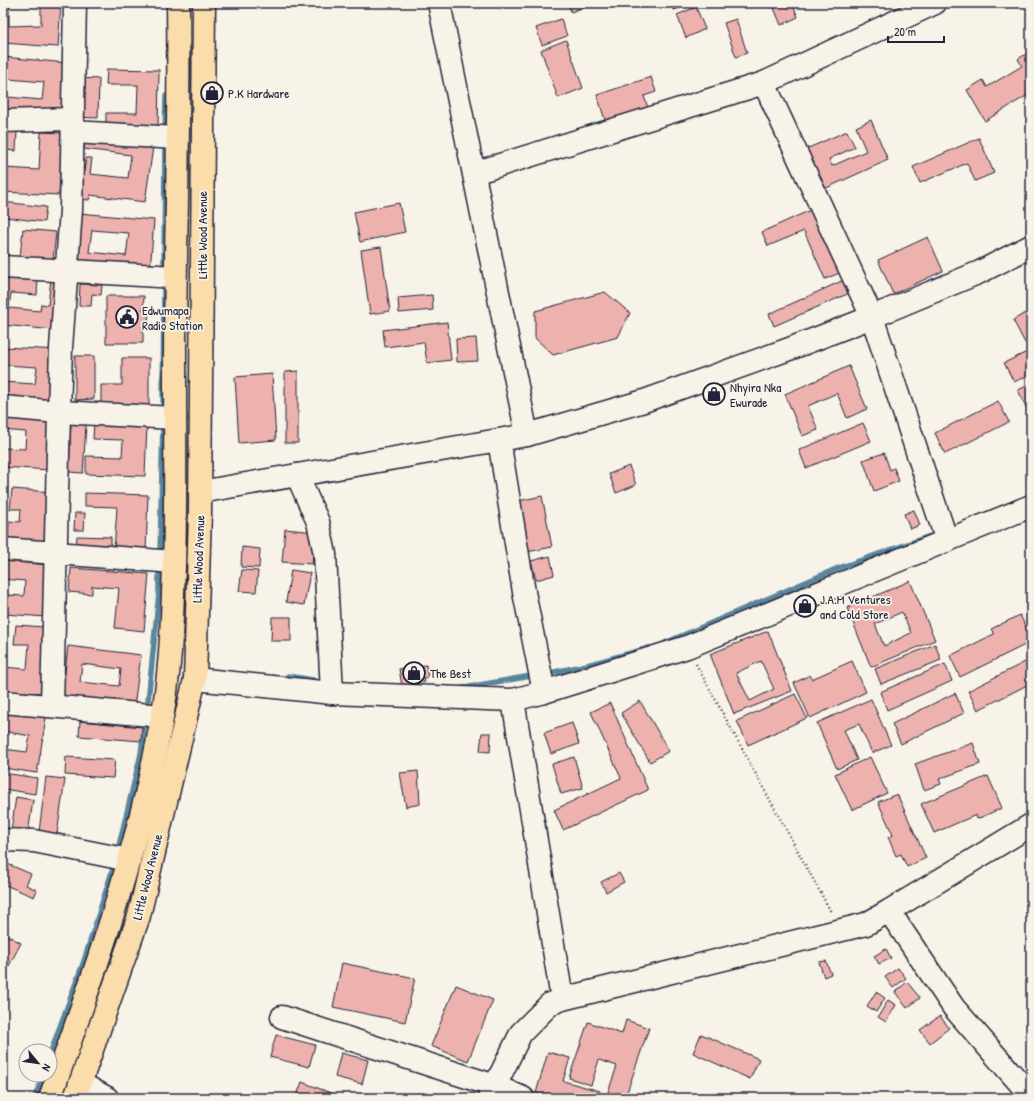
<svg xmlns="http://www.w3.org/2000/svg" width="1034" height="1101" viewBox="0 0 1034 1101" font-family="'Patrick Hand',sans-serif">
  <rect width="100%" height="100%" fill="#f7f3e8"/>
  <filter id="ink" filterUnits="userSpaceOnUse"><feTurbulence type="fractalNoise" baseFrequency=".025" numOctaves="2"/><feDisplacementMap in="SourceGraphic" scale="8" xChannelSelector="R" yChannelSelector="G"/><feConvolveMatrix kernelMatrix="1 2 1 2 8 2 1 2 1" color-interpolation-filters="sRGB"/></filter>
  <g filter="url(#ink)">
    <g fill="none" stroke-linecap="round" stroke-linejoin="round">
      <g stroke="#5a869d" stroke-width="5.5">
        <path d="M165,134L166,96"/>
        <path d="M164,272L165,142"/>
        <path d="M163,414L164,280"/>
        <path d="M160,556L163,422"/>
        <path d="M665,643L836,569L930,536"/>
        <path d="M545,674L587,665L649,648"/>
        <path d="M288,676L313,680"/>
        <path d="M462,688L537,675"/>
        <path d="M147,711L159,593V564"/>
        <path d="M117,854L141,754L145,720"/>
        <path d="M50,1054L84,961L115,862"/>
        <path d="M35,1098L43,1075"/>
      </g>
    </g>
    <g fill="#eeb2ae" stroke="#22223b" fill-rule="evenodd">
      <path d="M3,3H9V26L41,25V3H61L58,47L3,43Z"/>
      <path d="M568,3H595L571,12Z"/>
      <path d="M671,3H694L674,10Z"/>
      <path d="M772,3H792L798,17L781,25Z"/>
      <path d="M696,7L705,29L686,38L677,15Z"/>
      <path d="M561,19L567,36L542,45L536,28Z"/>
      <path d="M736,19L747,53L736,57L724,23Z"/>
      <path d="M566,40L583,88L558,98L541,50Z"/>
      <path d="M1031,51V93L985,121L967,90L983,80L987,87L1022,66L1018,59Z"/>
      <path d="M3,57L67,63L62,119L3,114ZM8,79L44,82L42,100L7,97Z"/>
      <path d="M107,69L159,70L158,131L106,130V113H137L138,85H106Z"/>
      <path d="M651,77L656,92L644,96L649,111L607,126L597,95Z"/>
      <path d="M78,78L99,79L98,118L76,117Z"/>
      <path d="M871,120L888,160L822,190L804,150L847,131L855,147L829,159L832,166L866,151L856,127Z"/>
      <path d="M3,130L17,131L16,151L5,150L4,168L39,170L41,132L62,133L59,195L3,192Z"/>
      <path d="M85,138L153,147L145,202L90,195L89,200L80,199L86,158H92L90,174L128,178L131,155L84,149Z"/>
      <path d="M979,138L994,173L975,181L967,163L920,183L913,167Z"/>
      <path d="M3,202L46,207L44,222L5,217L3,234Z"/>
      <path d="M399,203L405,232L360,242L354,212Z"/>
      <path d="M815,208L842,272L825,279L804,231L768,246L762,232Z"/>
      <path d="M79,213L154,220L150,271L75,264ZM92,230L129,233L126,256L89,252Z"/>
      <path d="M23,229L56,232L53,260L20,257Z"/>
      <path d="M928,237L943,271L893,294L878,260Z"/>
      <path d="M381,247L390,311L370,314L361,250Z"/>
      <path d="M3,275L38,278L37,295L11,293L9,308L40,311L41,304L48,305L51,279H58L54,330L3,325Z"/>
      <path d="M846,279L852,292L774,326L769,314Z"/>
      <path d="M80,284L102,285L101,295L92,294L91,306H79Z"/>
      <path d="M605,292L630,313L618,337L553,355L535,338V311Z"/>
      <path d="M432,295L433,310L399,313L398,298Z"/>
      <path d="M106,296H144L143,310H149L148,324H143V343H106Z"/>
      <path d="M1031,310V340L1025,343L1013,320Z"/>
      <path d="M447,322L451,360L427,363L424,342L385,347L383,330Z"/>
      <path d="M476,338L478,361L457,362L456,339Z"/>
      <path d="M3,347L58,350L55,400L3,397ZM5,365L37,367L35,384L3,382Z"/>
      <path d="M1031,350V374L1014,382L1004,363Z"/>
      <path d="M75,356H94V399L75,400Z"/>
      <path d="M122,358H149V406L101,407V385H122Z"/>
      <path d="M849,366L867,409L847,418L837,393L808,406L818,430L802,436L785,394Z"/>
      <path d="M298,371V443H285V372Z"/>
      <path d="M272,374L276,440L239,443L235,377Z"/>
      <path d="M1031,384V407L1027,409L1018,390Z"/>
      <path d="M998,401L1009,422L945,454L935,433Z"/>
      <path d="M3,415L53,419L49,470L3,467V448L25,449L26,432L3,430Z"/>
      <path d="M94,422L147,423L145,476L86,474V456L122,457L123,440L93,439Z"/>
      <path d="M863,423L871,441L806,468L799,450Z"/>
      <path d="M71,424H86L83,473L69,472Z"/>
      <path d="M884,453L890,470L894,468L899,481L874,491L863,460Z"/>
      <path d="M629,466L636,485L616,493L609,474Z"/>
      <path d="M3,487H7L6,505H3Z"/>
      <path d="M12,489L52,492L47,542L8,538L9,521L20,522L21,509H10Z"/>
      <path d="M85,493L148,495L146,552L114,551L117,507L85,506Z"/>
      <path d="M542,496L552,547L527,552L518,501Z"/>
      <path d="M914,510L920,525L910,529L904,514Z"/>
      <path d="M75,513H85L84,530H74Z"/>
      <path d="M285,529L315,532L312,564L282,562Z"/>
      <path d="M77,536L111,537V550L76,549Z"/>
      <path d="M242,547L260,549L259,568L241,567Z"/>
      <path d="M550,556L554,575L536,580L531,561Z"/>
      <path d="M3,561L50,565L46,617L5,614L6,595L24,596L25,581L3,579Z"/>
      <path d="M71,568L149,574L144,631L115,628L119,588L92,586V594L69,592Z"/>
      <path d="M242,570L258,571L256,592L239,591Z"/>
      <path d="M291,570L310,573L304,605L286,602Z"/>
      <path d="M910,581L935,640L871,667L847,608ZM902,612L911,633L884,646L875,624Z"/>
      <path d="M1020,615L1031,638V642L960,677L950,656L994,634L991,629Z"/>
      <path d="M272,617H291V641H271Z"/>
      <path d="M16,625L45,627L41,693L3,691V667L27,669L29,644H14Z"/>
      <path d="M768,631L792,691L734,714L710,654ZM761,661L774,689L750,701L736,673Z"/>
      <path d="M935,644L941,660L881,684L875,669Z"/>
      <path d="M68,646L141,655L134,707L62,699ZM82,664L121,669L119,686L80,682Z"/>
      <path d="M1031,659V683L978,710L968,691Z"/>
      <path d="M852,661L866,692L810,718L794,683L810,675L812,679Z"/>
      <path d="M945,664L952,681L887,710L880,692Z"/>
      <path d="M426,665L428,677L424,678L425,682L402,686L399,669Z"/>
      <path d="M955,693L964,713L901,744L892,724Z"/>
      <path d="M795,694L807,718L748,745L737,721Z"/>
      <path d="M871,699L891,745L872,753L859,724L844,730L857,760L837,769L817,723Z"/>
      <path d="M640,701L669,751L650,762L621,713Z"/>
      <path d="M610,703L648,790L563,830L554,810L621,778L591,712Z"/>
      <path d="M3,711L46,718L37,773L3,768V749L27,752L30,736L3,731Z"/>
      <path d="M80,721L142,727L141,741L79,736Z"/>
      <path d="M572,723L579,744L551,754L544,733Z"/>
      <path d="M482,733H491L490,752L480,751Z"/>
      <path d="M973,743L980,764L939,779L941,784L924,790L915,764Z"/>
      <path d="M66,757L115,760L113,778L65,775Z"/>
      <path d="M574,757L583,788L561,794L552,764Z"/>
      <path d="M870,757L887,793L852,810L835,774Z"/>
      <path d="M418,771L420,804L406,807L400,773Z"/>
      <path d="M3,773L37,778L35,794L3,789Z"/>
      <path d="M988,776L1002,808L977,819L976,815L934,833L921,804Z"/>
      <path d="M46,777L65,779L57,834L39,832Z"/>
      <path d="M897,794L926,858L907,867L901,854L896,856L888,837L893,835L878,802Z"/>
      <path d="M16,797L33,800L28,834L11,831Z"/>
      <path d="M3,862L31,874L26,885L37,890L34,897L3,884Z"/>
      <path d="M619,873L624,882L606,892L601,882Z"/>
      <path d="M3,933L21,943L3,977Z"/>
      <path d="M886,949L891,958L879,964L874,956Z"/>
      <path d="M826,961L831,974L824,977L819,962Z"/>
      <path d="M342,963L415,978L405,1022L333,1007Z"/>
      <path d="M898,968L906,978L893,988L885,977Z"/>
      <path d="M907,982L920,998L907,1008L895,992Z"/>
      <path d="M456,985L493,1000L468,1061L431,1046Z"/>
      <path d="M876,992L885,998L876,1012L867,1006Z"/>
      <path d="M888,1000L896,1005L886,1022L878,1017Z"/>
      <path d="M940,1016L949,1028L930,1043L920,1030Z"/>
      <path d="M626,1020L649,1028L625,1098H606L617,1066L599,1060L591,1085L569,1078L588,1022L622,1034Z"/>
      <path d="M701,1034L759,1059L750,1079L693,1053Z"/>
      <path d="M276,1035L315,1045L309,1067L270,1057Z"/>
      <path d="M548,1052L570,1058L563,1081L600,1091L598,1098H555L536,1093Z"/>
      <path d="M341,1053L368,1060L362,1084L335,1077Z"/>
      <path d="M302,1082L344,1098H296Z"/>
    </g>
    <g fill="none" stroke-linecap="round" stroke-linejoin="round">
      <g stroke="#22223b" stroke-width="25">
        <g id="minor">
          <path d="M439,3L527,435"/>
          <path d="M764,83L872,317L947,541"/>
          <path d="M3,121L71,119"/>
          <path d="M73,132L177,138"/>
          <path d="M474,173L764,83L935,3"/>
          <path d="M3,267L175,277"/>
          <path d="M3,407L59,412L175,418"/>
          <path d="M499,440L524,592L544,692"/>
          <path d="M297,475L318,522L325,554L332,693"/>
          <path d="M200,492L527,435L644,401L792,348L872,317L980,272L1031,246"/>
          <path d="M3,549L174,562"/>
          <path d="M195,679L332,693L513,700L544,692L687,647L1031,506"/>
          <path d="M513,700L562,999"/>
          <path d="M3,702L162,716"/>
          <path d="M52,706L59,412L61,348L71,210L75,3"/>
          <path d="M3,840L34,841L129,860"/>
          <path d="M889,911L954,1008L1031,1096"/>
          <path d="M282,1017L495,1086L523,1098"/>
          <path d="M80,1083L107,1098"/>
          <path d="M489,1098L521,1033L550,1004L562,999L866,924L889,911L1031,825"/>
        </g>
      </g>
      <g stroke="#22223b" stroke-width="25">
        <g id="highway">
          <path d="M50,1098C95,973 139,848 162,718C171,668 172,618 174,567C176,500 175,433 175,366C175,245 180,124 178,3"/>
          <path d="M75,1098L139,916L195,679L200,513L204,3"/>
        </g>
      </g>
      <path stroke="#22223b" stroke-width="2.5" stroke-dasharray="1 3" stroke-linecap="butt" d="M696,664L831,912"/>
      <use href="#minor" stroke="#f7f3e8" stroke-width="22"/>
      <use href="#highway" stroke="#fbddab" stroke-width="22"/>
    </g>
  </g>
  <defs>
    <g id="shop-ring" transform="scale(1.15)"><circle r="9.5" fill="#f7f3e8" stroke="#22223b" stroke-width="1.5"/><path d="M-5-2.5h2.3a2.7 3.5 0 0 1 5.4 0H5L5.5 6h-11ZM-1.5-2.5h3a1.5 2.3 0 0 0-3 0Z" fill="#22223b"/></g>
    <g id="civic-ring" transform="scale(1.15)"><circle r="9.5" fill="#f7f3e8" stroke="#22223b" stroke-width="1.5"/><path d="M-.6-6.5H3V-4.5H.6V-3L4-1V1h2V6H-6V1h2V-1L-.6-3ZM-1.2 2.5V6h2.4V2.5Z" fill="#22223b"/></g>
  </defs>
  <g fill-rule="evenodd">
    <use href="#shop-ring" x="212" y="93"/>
    <use href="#civic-ring" x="127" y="317"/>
    <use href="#shop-ring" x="714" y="394"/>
    <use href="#shop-ring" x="805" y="606"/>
    <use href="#shop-ring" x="414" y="673"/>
  </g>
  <g text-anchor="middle" stroke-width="3.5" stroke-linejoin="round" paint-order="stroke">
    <g font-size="13" fill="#22223b" stroke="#f7f3e8" text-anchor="start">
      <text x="228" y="98">P.K Hardware</text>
      <text x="142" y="315">Edwumapa<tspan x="142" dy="15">Radio Station</tspan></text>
      <text x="730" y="392">Nhyira Nka<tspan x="730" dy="15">Ewurade</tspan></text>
      <text x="820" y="604">J.A.M Ventures<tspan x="820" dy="15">and Cold Store</tspan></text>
      <text x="430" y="678">The Best</text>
    </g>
    <g font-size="13" fill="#22223b" stroke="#f7f3e8">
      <text transform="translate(202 235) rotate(-90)" y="5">Little Wood Avenue</text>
      <text transform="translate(198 559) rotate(-88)" y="5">Little Wood Avenue</text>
      <text transform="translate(147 877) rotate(-76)" y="5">Little Wood Avenue</text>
    </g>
  </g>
  <rect width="1034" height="1101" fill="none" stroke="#f7f3e8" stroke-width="16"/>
  <rect x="8" y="8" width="1018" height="1085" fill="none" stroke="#22223b" stroke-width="1.5" filter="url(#ink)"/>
  <g transform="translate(38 1063) rotate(119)"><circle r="19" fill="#f7f3e8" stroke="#a29fa3"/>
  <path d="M0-3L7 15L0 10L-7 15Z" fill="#22223b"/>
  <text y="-6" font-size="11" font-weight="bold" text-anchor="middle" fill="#22223b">N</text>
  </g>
  <path d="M888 36v6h56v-6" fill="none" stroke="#22223b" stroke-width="2"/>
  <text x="894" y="36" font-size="12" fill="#22223b" stroke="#f7f3e8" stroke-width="3" paint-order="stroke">20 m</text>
</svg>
